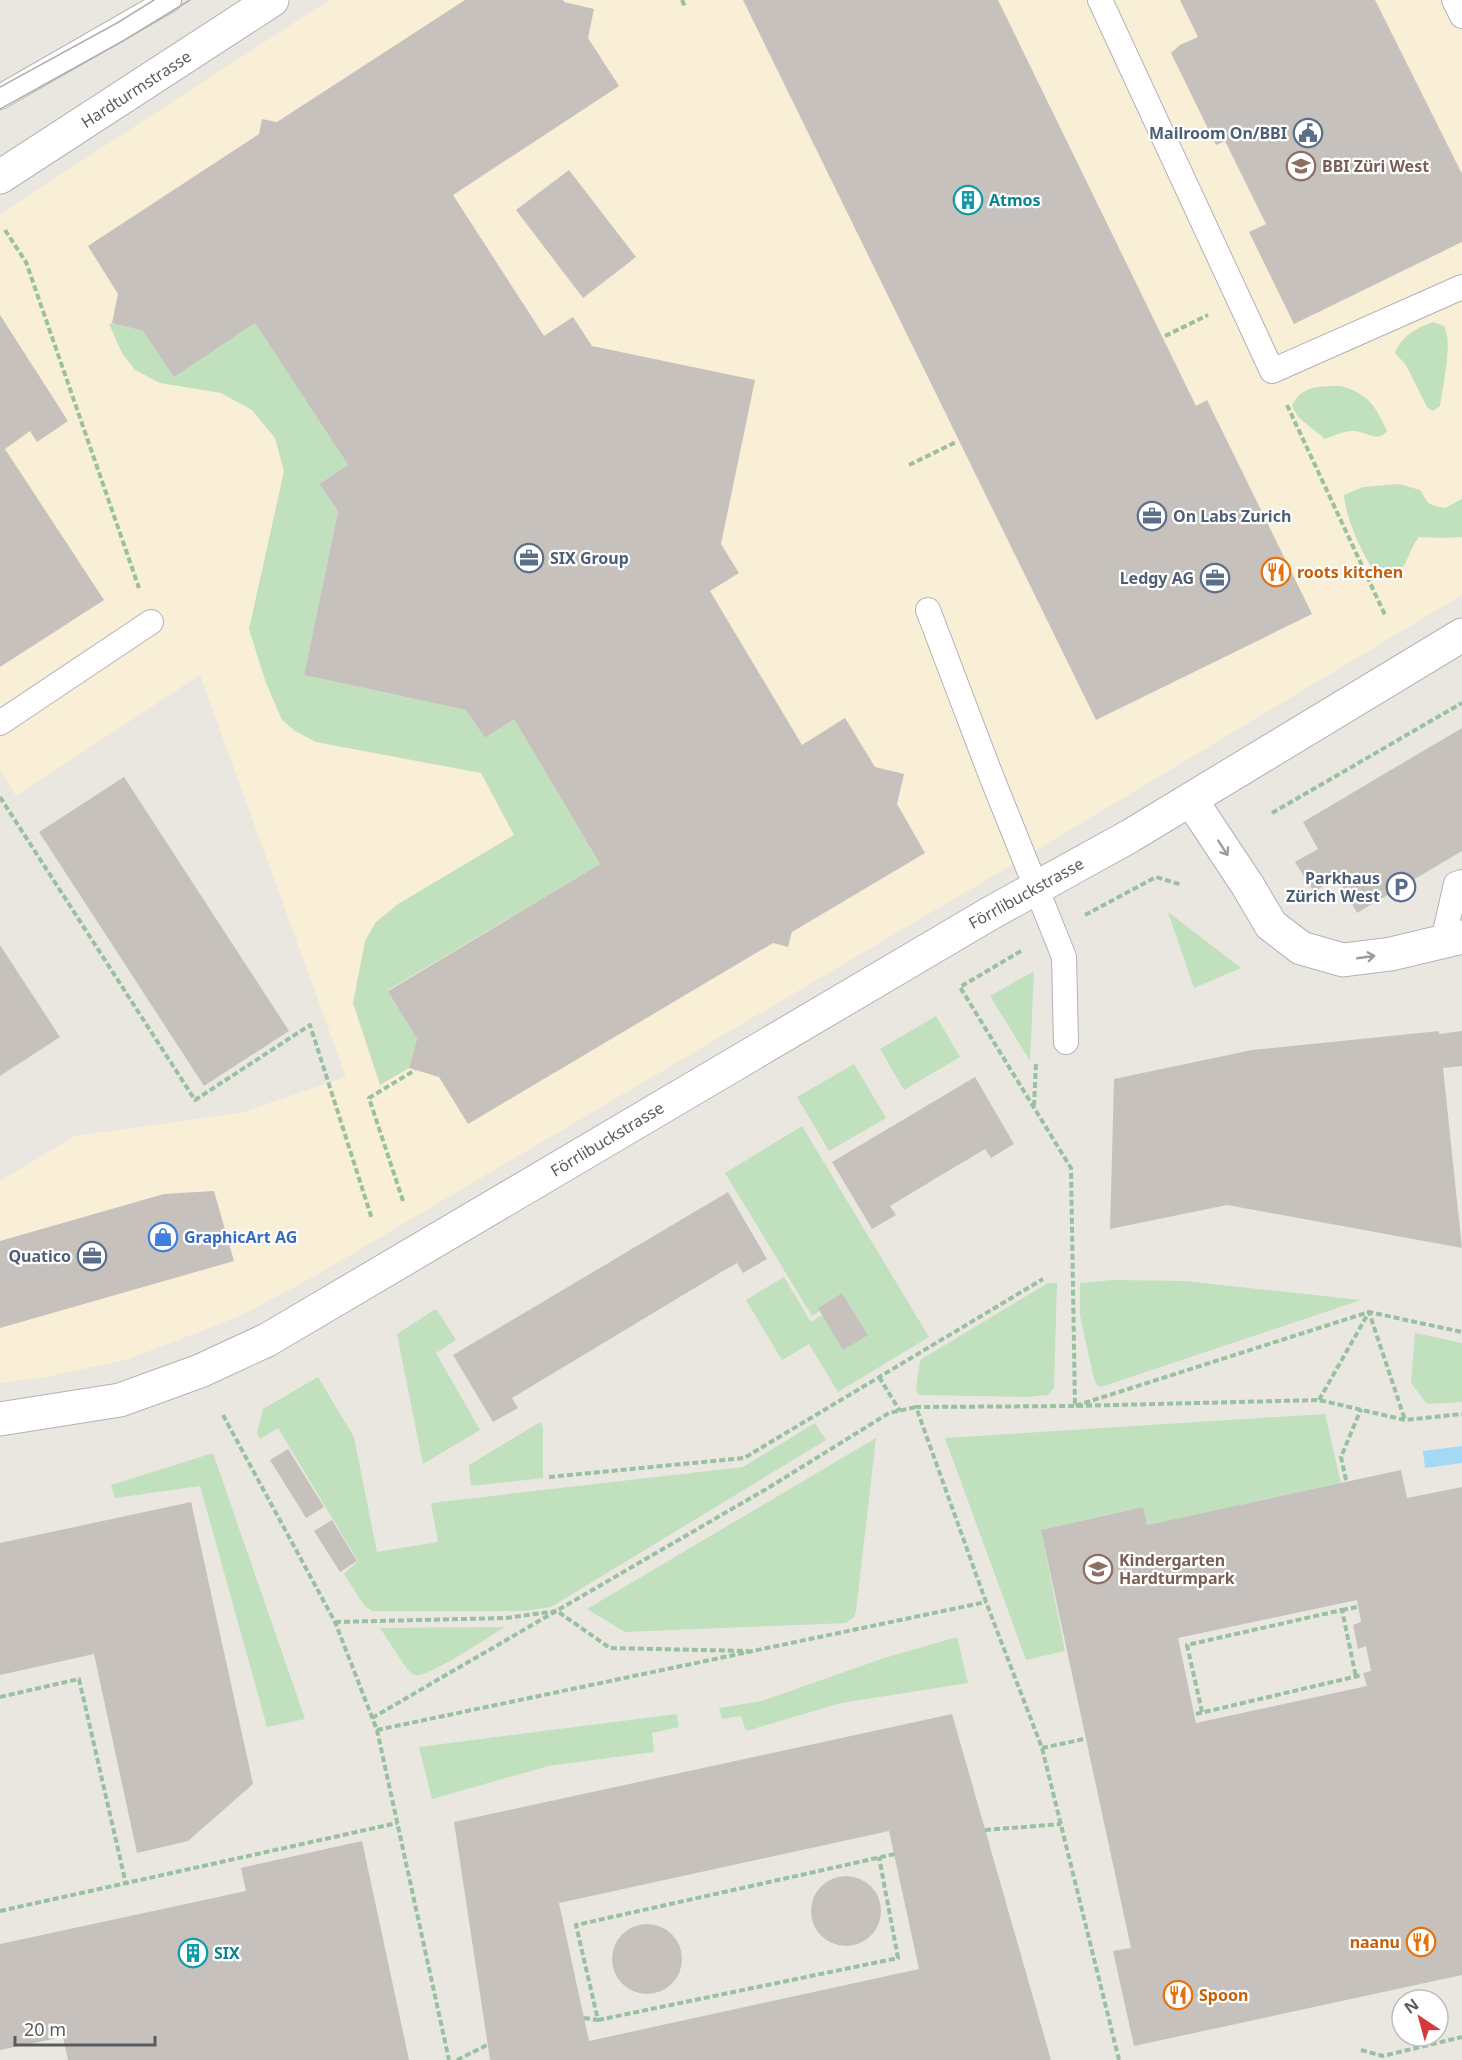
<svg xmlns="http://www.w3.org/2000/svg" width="1462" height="2060" viewBox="0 0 1462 2060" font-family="'Noto Sans',sans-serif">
  <rect width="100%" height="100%" fill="#eae7e0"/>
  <path fill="#f9eed6" d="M329,0H1462V595L998,873L313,1277L240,1316L129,1359L47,1377L0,1383V1181L75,1136L240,1113L346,1077L200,675L16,796L0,770V214Z"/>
  <g fill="#c1e0be">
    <path d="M1433,322L1444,326C1453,342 1443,386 1440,406L1433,411L1427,407L1406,365L1395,353C1403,335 1415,329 1433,322Z"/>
    <path d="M112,323L143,331L174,376L255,323L348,465L319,484L338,511L304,675L466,710L485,738L514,719L600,864L388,990L417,1039L409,1068L380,1085L353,1003L365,941L376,922L398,904L514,835L481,773L316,742L295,731L282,720L266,683L249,629L284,471L275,438L252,410L221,393L160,383L135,370L122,353L109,324Z"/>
    <path d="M1341,386C1369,394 1376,407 1387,431C1377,444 1365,430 1353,431C1343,431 1333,436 1325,439L1298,417L1292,406C1301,385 1321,386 1341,386Z"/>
    <path d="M1399,484L1420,490L1428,503L1435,506L1445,508L1462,499V537L1440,538L1419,537C1405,554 1408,580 1378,577C1363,556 1346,520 1344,495L1363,487Z"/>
    <path d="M1168,912L1241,968L1194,988Z"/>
    <path d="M1034,971L1030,1061L990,996Z"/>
    <path d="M936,1016L960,1057L904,1090L880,1049Z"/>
    <path d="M854,1064L886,1118L829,1151L797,1097Z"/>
    <path d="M802,1126L929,1337L838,1392L809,1344L782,1360L746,1300L784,1277L811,1322L822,1315L829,1325L868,1335L842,1293L818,1308L820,1311L812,1316L725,1173Z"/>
    <path d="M1112,1280L1185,1281L1361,1300L1101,1387L1096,1384L1094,1379L1080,1316V1283Z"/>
    <path d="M1048,1283H1057L1054,1387L1048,1395L1027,1397L919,1395L916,1390L920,1360Z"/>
    <path d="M434,1310H437L456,1340L436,1353L480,1430L423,1464L397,1334Z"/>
    <path d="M1415,1333L1462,1343V1402L1427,1404L1411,1383Z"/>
    <path d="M318,1377L354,1437L377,1552L438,1542L431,1503L743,1467L815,1423L826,1440L551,1607L525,1611H372L364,1605L344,1574L358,1561L278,1428L260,1439L257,1433L263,1409Z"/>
    <path d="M1325,1414L1341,1483L1147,1525L1143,1507L1041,1530L1065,1651L1026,1660L945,1438Z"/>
    <path d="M540,1422L543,1427V1478L471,1486L469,1465Z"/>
    <path d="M876,1438L856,1611L854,1617L846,1623L625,1632L587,1609Z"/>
    <path d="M213,1453L305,1719L267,1727L200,1486L115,1498L111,1485Z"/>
    <path d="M505,1627C488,1637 435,1673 419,1675C413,1676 410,1672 407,1669L380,1628Z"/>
    <path d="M957,1637L968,1683L841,1703L746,1731L741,1716L722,1719L719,1708L762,1701L881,1659Z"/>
    <path d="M677,1714L679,1727L652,1733L654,1752L548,1766L432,1799L419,1747Z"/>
  </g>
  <path fill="#a4d9f6" d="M1462,1446V1463L1425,1468L1423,1451Z"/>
  <g fill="#c6c1bc" fill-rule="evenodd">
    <path d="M465,0H563L564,2L594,9L588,38L619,86L453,195L544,336L573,317L592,346L755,380L721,544L739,573L710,591L802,745L845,718L875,767L904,774L897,804L925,853L792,932L788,947L773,943L468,1124L439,1077L409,1068L417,1039L388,991L600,864L514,719L485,738L466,710L304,675L338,511L319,484L348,465L255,323L174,377L143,331L112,323L118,294L88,246L259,134L262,119L277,122Z"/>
    <path d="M743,0H998L1196,406L1207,400L1312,614L1096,720Z"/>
    <path d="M1180,0H1375L1462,174V242L1294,324L1249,232L1266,224L1225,141L1216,145L1171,53L1180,45L1198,37Z"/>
    <path d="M569,170L636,257L583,298L516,210Z"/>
    <path d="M0,315L68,421L37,442L30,431L5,449L104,600L0,667Z"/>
    <path d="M1462,728V851L1357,913L1337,878L1314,892L1295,862L1318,849L1303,822Z"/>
    <path d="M124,777L289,1031L204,1086L39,832Z"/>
    <path d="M0,945L60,1037L0,1076Z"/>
    <path d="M1439,1031V1034L1462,1031V1066L1443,1068L1462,1248L1227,1205L1110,1229L1114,1079L1252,1050Z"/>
    <path d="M975,1077L1014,1144L991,1158L985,1149L938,1177L890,1206L896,1215L872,1229L832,1162Z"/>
    <path d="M214,1191L234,1261L0,1328V1241L164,1194Z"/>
    <path d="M728,1192L767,1259L743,1273L737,1263L723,1271L512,1398L518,1408L493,1422L453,1355Z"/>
    <path d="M842,1293L868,1335L843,1350L818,1308Z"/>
    <path d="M288,1449L324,1507L306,1518L270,1460Z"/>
    <path d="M1401,1470L1407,1498L1462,1487V1975L1134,2046L1113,1951L1131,1948L1041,1530L1143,1507L1147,1525ZM1357,1600L1361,1622L1353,1625L1358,1649L1366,1646L1371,1671L1363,1673L1367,1686L1196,1723L1178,1638Z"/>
    <path d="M191,1502L253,1784L188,1841L137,1853L94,1654L0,1675V1543Z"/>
    <path d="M332,1520L357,1561L340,1572L314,1531Z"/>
    <path d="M952,1714L1051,2060H490L454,1822ZM889,1831L919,1969L589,2041L559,1903Z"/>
    <path d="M362,1841L409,2060H68L63,2037L0,2050V1944L246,1891L241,1868Z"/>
    <circle cx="846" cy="1911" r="35"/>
    <circle cx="647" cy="1959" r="35"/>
  </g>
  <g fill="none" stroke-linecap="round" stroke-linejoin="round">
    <g stroke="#b0b3b6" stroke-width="26">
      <g id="lane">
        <path d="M1100,0L1272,371L1462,287"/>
        <path d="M1454,0L1462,16"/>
        <path d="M0,97L169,0"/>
        <path d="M928,610L990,773L1064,957L1066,1042"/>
        <path d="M0,723L151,622"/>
        <path d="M1443,941L1456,884L1462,882"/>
      </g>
    </g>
    <g stroke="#b0b3b6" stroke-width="35">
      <g id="street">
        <path d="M0,177L272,0"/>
        <path d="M1191,800L1248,886L1271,925L1301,948L1343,960L1391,954L1462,937"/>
        <path d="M0,1419L120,1400L200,1371L267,1340L989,914L1130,836L1462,635"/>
      </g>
    </g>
    <g stroke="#99c0a0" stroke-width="4" stroke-dasharray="6 3" stroke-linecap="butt">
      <path d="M682,0L685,7"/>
      <path d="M5,230L26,262L139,588"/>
      <path d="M1165,336L1208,315"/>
      <path d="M1287,405L1385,615"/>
      <path d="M909,465L956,442"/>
      <path d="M0,797L195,1100L310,1025L372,1219"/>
      <path d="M1272,813L1462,703"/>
      <path d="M1085,915L1156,877L1182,885"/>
      <path d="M1021,951L960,987L1071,1168L1075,1406L1369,1312L1462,1332"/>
      <path d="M1034,1106L1036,1063"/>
      <path d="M403,1201L369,1098L415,1070"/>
      <path d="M879,1377L900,1411"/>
      <path d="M1319,1400L1369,1312L1405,1420"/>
      <path d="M223,1415L335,1622L377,1730L449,2060"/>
      <path d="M549,1477L744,1458L1043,1279"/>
      <path d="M1346,1480L1341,1457L1361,1409"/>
      <path d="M1342,1610L1357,1607"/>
      <path d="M335,1622L506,1618L557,1611L610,1648L749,1651"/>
      <path d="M0,1697L79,1679L126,1884"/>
      <path d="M1202,1712L1187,1645L1342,1610L1356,1677"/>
      <path d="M1196,1714L1362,1675"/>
      <path d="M372,1718L768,1488L889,1413L916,1407"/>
      <path d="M377,1730L986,1602"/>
      <path d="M1042,1748L1084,1739"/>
      <path d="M985,1830L1061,1824"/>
      <path d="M0,1911L397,1823"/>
      <path d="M584,2018L598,2020L576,1925L895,1854"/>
      <path d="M598,2020L898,1958L879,1857"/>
      <path d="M1361,2050L1383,2056L1462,2037"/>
      <path d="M457,2060L487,2045"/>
      <path d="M1119,2060L1042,1748L986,1602L916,1407L1075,1406L1319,1400L1405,1420L1462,1414"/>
    </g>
    <use href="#lane" stroke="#fff" stroke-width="24"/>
    <use href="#street" stroke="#fff" stroke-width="33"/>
    <g stroke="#aeafaf" stroke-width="1.5">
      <path d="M0,87L117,23L154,0"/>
      <path d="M0,109L123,41L190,0"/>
    </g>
  </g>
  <defs><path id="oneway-shaft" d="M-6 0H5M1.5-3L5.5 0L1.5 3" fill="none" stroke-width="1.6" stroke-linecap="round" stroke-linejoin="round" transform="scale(1.5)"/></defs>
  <g stroke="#9b9d9f">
    <use href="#oneway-shaft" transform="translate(1223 848) rotate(57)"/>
    <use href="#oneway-shaft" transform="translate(1366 957) rotate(-8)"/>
  </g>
  <defs>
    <g id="civic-ring" transform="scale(1.5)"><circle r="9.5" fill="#fff" stroke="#5c6f8a" stroke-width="1.5"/><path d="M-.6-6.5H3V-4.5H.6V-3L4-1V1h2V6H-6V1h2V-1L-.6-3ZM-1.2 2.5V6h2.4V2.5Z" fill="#5c6f8a"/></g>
    <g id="school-ring" transform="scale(1.5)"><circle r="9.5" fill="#fff" stroke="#8d6e63" stroke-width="1.5"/><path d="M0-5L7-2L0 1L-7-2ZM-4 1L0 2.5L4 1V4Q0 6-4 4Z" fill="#8d6e63"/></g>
    <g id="building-ring" transform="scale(1.5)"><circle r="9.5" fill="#fff" stroke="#0f9aa8" stroke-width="1.5"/><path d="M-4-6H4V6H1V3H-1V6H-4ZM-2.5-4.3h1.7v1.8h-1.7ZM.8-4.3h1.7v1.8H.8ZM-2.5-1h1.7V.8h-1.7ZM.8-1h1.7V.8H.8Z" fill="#0f9aa8"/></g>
    <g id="office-ring" transform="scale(1.5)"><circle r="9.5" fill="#fff" stroke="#5c6f8a" stroke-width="1.5"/><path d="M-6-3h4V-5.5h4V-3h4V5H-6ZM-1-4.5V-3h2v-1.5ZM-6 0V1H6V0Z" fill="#5c6f8a"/></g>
    <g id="restaurant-ring" transform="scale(1.5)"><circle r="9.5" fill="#fff" stroke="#e8710a" stroke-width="1.5"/><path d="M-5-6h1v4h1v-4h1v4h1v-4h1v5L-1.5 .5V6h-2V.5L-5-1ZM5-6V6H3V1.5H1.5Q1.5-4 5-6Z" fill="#e8710a"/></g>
    <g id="parking-ring" transform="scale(1.5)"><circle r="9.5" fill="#fff" stroke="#5c6f8a" stroke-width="1.5"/><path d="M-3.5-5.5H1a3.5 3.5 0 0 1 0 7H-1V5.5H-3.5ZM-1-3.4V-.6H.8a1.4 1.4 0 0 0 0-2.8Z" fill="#5c6f8a"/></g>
    <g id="shop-ring" transform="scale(1.5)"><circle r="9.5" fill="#fff" stroke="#3f7fe0" stroke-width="1.5"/><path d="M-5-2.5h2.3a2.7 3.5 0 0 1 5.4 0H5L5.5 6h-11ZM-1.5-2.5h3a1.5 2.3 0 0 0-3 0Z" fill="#3f7fe0"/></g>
  </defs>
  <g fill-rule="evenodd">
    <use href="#civic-ring" x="1308" y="133"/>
    <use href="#school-ring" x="1301" y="166"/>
    <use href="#building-ring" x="968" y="200"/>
    <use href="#office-ring" x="1152" y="516"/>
    <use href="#office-ring" x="529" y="558"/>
    <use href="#restaurant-ring" x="1276" y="572"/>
    <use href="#office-ring" x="1215" y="578"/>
    <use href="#parking-ring" x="1401" y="887"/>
    <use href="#shop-ring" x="163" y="1237"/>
    <use href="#office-ring" x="92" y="1256"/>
    <use href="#school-ring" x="1098" y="1569"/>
    <use href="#restaurant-ring" x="1421" y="1942"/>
    <use href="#building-ring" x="193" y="1953"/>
    <use href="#restaurant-ring" x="1178" y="1995"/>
  </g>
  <g text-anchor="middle" stroke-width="4.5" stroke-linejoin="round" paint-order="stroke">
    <g font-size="16" fill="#595c5f" stroke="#fff">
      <text transform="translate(136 89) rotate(-33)" y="6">Hardturmstrasse</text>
      <text transform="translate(1026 893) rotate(-29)" y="6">Förrlibuckstrasse</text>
      <text transform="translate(607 1139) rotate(-31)" y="6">Förrlibuckstrasse</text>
    </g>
    <g font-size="16" font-weight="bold" fill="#4e5e75" stroke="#fff" text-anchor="end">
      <text x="1287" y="139">Mailroom On/BBI</text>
      <text x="1173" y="522" text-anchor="start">On Labs Zurich</text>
      <text x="550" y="564" text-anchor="start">SIX Group</text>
      <text x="1194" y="584">Ledgy AG</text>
      <text x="1380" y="884">Parkhaus<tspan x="1380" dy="18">Zürich West</tspan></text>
      <text x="71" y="1262">Quatico</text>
    </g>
    <g font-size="16" font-weight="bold" fill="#785e54" stroke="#fff" text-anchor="start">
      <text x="1322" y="172">BBI Züri West</text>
      <text x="1119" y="1566">Kindergarten<tspan x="1119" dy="18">Hardturmpark</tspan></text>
    </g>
    <g font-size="16" font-weight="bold" fill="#0d838f" stroke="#fff" text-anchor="start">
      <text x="989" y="206">Atmos</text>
      <text x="214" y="1959">SIX</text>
    </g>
    <g font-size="16" font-weight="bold" fill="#c56008" stroke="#fff" text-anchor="start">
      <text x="1297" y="578">roots kitchen</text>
      <text x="1400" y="1948" text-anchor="end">naanu</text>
      <text x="1199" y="2001">Spoon</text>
    </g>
    <g font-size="16" font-weight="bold" fill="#366cbe" stroke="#fff" text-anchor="start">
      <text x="184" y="1243">GraphicArt AG</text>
    </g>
  </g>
  <g transform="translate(1420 2018) rotate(324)"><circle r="28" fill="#ffffff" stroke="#bdbebf" stroke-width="1.5"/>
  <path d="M0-4.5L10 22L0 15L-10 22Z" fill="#d6393b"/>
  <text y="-9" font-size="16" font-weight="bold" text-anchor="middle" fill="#595c5f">N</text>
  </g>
  <path d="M15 2036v9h140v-9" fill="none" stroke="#595c5f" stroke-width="3"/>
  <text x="24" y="2036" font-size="18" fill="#595c5f" stroke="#ffffff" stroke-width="4.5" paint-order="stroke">20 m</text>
</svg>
